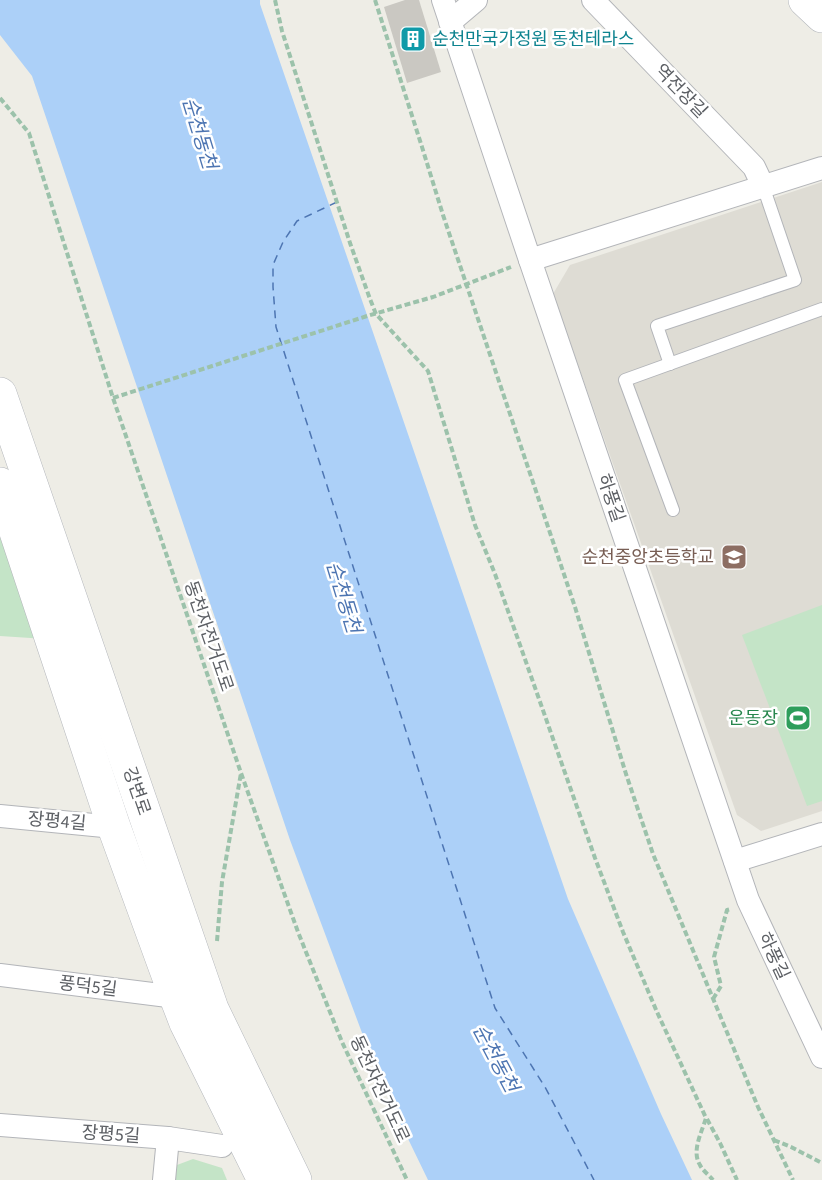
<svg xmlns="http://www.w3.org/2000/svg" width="822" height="1180" font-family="'Source Sans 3','Noto Sans KR',sans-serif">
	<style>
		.education { fill: #dedcd4 }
		.green { fill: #c4e4c7 }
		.water { fill: #acd0f8 }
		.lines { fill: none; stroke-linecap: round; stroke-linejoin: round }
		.ferry { stroke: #4d75b2; stroke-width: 1.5; stroke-dasharray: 8 6; stroke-linecap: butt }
		.building { fill: #cac8c2 }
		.lane-casing { stroke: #b3b5b9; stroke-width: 14 }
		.street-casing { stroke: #b3b5b9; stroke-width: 24 }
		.secondary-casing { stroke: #b4b7bc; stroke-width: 34 }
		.path { stroke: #9cc2ab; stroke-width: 4; stroke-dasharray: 6 3; stroke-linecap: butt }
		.lane { stroke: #fff; stroke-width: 12 }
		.street { stroke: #fff; stroke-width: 22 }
		.secondary { stroke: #fff; stroke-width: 33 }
		.labels { text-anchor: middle; stroke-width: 5; stroke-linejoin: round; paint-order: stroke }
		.culture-label { font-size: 18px; fill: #0d838f; stroke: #fff; text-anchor: start }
		.street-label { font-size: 18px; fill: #5d6065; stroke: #fff }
		.education-label { font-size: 18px; fill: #785e54; stroke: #fff; text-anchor: end }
		.leisure-label { font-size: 18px; fill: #27864d; stroke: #fff; text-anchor: end }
		.water-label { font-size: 20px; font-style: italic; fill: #4d75b2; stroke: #fff }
	</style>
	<rect width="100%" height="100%" fill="#eeede6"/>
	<!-- education -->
	<path class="education" d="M822,182V811L761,831L737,815L553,294L570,265Z"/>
	<!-- green -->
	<g class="green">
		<path d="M0,504L46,639L0,636Z"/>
		<path d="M822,605V801L807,806L742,635Z"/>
		<path d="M193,1159L222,1168L227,1180H175L177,1165Z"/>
	</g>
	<!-- water -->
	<path class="water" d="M0,0H260V4L568,899L661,1114L692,1180H428L380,1081L290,840L32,76L0,35Z"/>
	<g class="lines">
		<!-- ferry -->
		<path class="ferry" d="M337,202L297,221L283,242L273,265V287L276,327L495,1008L545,1087L594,1180"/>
	</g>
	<!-- building -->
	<path class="building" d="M405,0H419L441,72L407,83L384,7Z"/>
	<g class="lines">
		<!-- lane casing -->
		<g class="lane-casing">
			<g id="lane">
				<path d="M670,364L657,326L795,280L763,186"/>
				<path d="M673,510L625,380L822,309"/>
			</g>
		</g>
		<!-- street casing -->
		<g class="street-casing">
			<g id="street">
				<path d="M443,0L530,260L748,900L822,1057"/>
				<path d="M593,0L754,167L763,186"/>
				<path d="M450,22L476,0"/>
				<path d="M530,260L822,168"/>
				<path d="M0,816L114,827"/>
				<path d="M735,861L822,834"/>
				<path d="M0,975L176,997"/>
				<path d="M0,1125L168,1138L222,1146"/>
				<path d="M164,1180L168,1138"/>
			</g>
		</g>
		<!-- secondary casing -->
		<g class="secondary-casing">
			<g id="secondary">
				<path d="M805,0L822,16"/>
				<path d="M0,394L212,1009L295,1180"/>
				<path d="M0,484L114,827L176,997L186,1023L264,1180"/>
			</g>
		</g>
		<!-- path -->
		<g class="path">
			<path d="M275,0L282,31L350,243L370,299L376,314L428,371L475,525L495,574L595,858L623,932L657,1012L706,1118C702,1132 691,1151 700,1165C703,1171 709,1175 713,1180"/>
			<path d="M375,0L422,147L443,215L575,607L626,774L653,854L758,1107L793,1180"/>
			<path d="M0,98L29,133L113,398L241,773L298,932L342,1042L407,1180"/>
			<path d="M113,398L367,316L433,297L511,267"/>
			<path d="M217,941L222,882L241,773"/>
			<path d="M713,999L721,986L714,957L727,910L731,909"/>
			<path d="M707,1119L720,1143L737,1180"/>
			<path d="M774,1140L791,1147L822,1163"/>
		</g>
		<!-- lane -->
		<use href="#lane" class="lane"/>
		<!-- street -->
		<use href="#street" class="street"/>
		<!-- secondary -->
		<use href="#secondary" class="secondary"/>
	</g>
	<!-- icons -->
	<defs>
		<g id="building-square" transform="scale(1.35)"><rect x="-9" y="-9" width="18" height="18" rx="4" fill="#0f9aa8" stroke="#fff"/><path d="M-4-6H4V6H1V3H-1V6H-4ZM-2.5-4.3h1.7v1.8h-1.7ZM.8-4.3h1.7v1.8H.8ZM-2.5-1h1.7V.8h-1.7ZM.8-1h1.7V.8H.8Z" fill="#fff"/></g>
		<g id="school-square" transform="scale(1.35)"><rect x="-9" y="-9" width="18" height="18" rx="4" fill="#8d6e63" stroke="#fff"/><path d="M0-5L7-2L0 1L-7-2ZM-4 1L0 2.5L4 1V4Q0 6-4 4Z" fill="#fff"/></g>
		<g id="stadium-square" transform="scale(1.35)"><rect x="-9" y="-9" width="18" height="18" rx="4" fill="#2e9e5b" stroke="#fff"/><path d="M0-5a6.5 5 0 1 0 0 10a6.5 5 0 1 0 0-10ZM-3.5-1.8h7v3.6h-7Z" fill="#fff"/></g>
	</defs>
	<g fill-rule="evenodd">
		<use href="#building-square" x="413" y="39"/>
		<use href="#school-square" x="734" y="557"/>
		<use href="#stadium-square" x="798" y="718"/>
	</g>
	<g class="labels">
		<!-- culture labels -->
		<g class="culture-label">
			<text x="432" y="45">순천만국가정원 동천테라스</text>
		</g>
		<!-- street labels -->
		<g class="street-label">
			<text transform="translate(681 91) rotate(46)" y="6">역전장길</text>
			<text transform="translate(611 498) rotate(71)" y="6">하풍길</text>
			<text transform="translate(209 636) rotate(71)" y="6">동천자전거도로</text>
			<text transform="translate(137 791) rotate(71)" y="6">강변로</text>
			<text transform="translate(57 821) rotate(5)" y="6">장평4길</text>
			<text transform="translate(774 956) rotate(65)" y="6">하풍길</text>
			<text transform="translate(88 986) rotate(7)" y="6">풍덕5길</text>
			<text transform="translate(380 1089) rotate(65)" y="6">동천자전거도로</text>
			<text transform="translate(111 1134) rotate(4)" y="6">장평5길</text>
		</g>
		<!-- education labels -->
		<g class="education-label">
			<text x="714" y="563">순천중앙초등학교</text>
		</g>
		<!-- leisure labels -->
		<g class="leisure-label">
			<text x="778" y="724">운동장</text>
		</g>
		<!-- water labels -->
		<g class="water-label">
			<text transform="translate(200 133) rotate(73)" y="7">순천동천</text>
			<text transform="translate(344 597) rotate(73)" y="7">순천동천</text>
			<text transform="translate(496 1058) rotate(62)" y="7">순천동천</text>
		</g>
	</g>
</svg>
